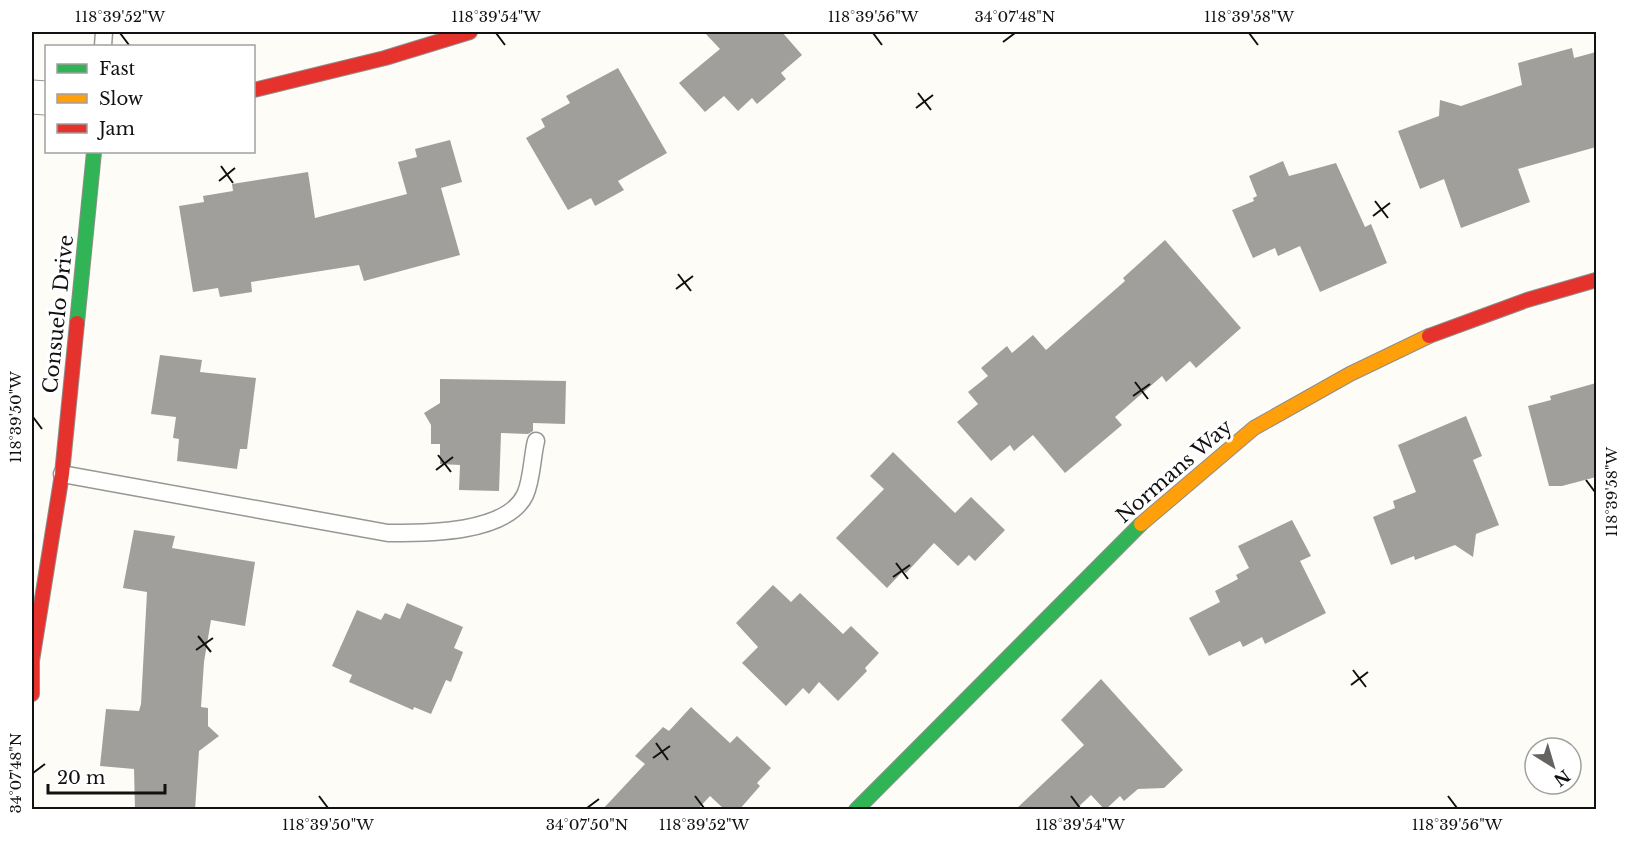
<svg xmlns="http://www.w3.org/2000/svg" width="1628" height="841" font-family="'Libre Baskerville',serif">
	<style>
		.building { fill: #a19f9c }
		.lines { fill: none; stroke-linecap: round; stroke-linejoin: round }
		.lane-casing { stroke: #979795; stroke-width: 19 }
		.street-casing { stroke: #979795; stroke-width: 35 }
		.fast-casing { stroke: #8e8d8b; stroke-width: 16 }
		.slow-casing { stroke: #8e8d8b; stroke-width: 16 }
		.jam-casing { stroke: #8e8d8b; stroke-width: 16 }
		.lane { stroke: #fffffe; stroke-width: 16 }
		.street { stroke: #fffffe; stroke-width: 33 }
		.fast { stroke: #30b455; stroke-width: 14 }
		.slow { stroke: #ff9f0a; stroke-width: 14 }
		.jam { stroke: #e5322d; stroke-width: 14 }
		.ticks { fill: none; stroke: #111; stroke-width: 2 }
		.labels { text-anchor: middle; stroke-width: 6; stroke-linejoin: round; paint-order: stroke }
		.street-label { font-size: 20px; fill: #111; stroke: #fff }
		.neatline { fill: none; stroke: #111; stroke-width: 2 }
		.ticks-label { font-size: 15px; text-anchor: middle; fill: #111 }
	</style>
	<rect width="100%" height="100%" fill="#fdfcf7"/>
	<!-- building -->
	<g class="building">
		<path d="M704,32H782L802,55L781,73L786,79L757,104L752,98L738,111L724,96L705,112L679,83L720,49Z"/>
		<path d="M1572,48L1574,58L1596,52V147L1518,169L1530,202L1461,228L1444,179L1420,189L1398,131L1439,116L1440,100L1461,106L1522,85L1518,63Z"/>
		<path d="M618,68L667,153L618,181L624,190L595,206L591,198L568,210L526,138L545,127L541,119L570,103L566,96Z"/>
		<path d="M450,140L462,182L441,188L460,255L364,281L359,265L251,282L252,292L220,297L218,288L193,292L179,206L204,202L203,196L233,191L232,184L308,172L315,218L407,194L398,162L417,157L415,149Z"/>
		<path d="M1283,161L1289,176L1336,163L1365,227L1371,224L1387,263L1320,292L1300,246L1278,256L1275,248L1253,258L1232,210L1254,201L1253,198L1257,196L1249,176Z"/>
		<path d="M1165,240L1241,328L1196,368L1190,361L1166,382L1162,376L1115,417L1122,425L1065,473L1033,435L1014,451L1010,445L991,461L957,422L978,404L968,392L988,376L981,368L1007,346L1012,353L1033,335L1046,350L1125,281L1123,278Z"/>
		<path d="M160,355L202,360L200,372L256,378L247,449H240L237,469L177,461L179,439L173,438L176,417L151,414Z"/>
		<path d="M440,379L566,381L565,424L533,423V431L528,434L501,433L499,491L459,490L460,465L440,464V444H431V425L424,413L440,403Z"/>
		<path d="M1596,383V477L1562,486H1549L1528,406L1551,400L1550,396Z"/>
		<path d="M1466,416L1482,456L1473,460L1499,525L1476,534L1473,557L1455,545L1415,560L1414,556L1391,565L1373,517L1395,508L1393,501L1416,492L1398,445Z"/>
		<path d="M893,452L955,513L971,497L1005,530L975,561L969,555L958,566L934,543L906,573L903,571L887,588L836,538L884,489L870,476Z"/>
		<path d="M1292,520L1311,556L1300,561L1326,613L1265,644L1262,637L1243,647L1240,641L1209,656L1189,618L1220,602L1215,591L1238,579L1236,575L1249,568L1238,546Z"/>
		<path d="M134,530L175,536L172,548L255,562L245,626L211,620L204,662L201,707L208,708V726L219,736L199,751L195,810H135L134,769L100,766L106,709L139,711L141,704L147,592L123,588Z"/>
		<path d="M773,585L791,602L800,593L843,634L851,626L879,653L865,668L867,671L838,701L819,682L809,694L803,688L786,706L742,663L758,647L736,623Z"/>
		<path d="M407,603L463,627L454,648L463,652L451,682L446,680L431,714L414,707L413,710L349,682L352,675L332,666L357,610L381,620L385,613L400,619Z"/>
		<path d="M1101,679L1183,770L1164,788L1138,789L1124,801L1120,796L1105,810L1091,795L1075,810H1015L1084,745L1061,720Z"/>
		<path d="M691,707L730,743L737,736L771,768L757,783L760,786L739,810H725L710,796L697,810H602L645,764L635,756L663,727L669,731Z"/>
	</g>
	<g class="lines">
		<!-- lane casing -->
		<g class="lane-casing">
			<g id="lane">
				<path d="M103,46L104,32"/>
				<path d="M62,474L388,533C424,533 506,534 525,495C532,480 532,457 536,441"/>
			</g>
		</g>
		<!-- street casing -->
		<g class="street-casing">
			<path id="street" d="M32,97L46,98"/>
		</g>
		<!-- fast casing -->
		<g class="fast-casing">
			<g id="fast">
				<path d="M77,323L94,152"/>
				<path d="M856,810L1141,524"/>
			</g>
		</g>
		<!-- slow casing -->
		<g class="slow-casing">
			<path id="slow" d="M1141,524L1254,428L1350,374L1429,336"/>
		</g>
		<!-- jam casing -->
		<g class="jam-casing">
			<g id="jam">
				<path d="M254,90L385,58L470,32"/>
				<path d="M1429,336L1527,300L1596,280"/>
				<path d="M32,694V661L62,474L77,323"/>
			</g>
		</g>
		<!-- lane -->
		<use href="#lane" class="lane"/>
		<!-- street -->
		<use href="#street" class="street"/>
		<!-- fast -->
		<use href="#fast" class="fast"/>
		<!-- slow -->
		<use href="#slow" class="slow"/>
		<!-- jam -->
		<use href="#jam" class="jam"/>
	</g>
	<!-- ticks -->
	<path class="ticks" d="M120,33L129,45M496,33L505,45M873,33L882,45M1249,33L1258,45M1003,42L1015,33M918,93L931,110M916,108L933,95M221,166L233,183M219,181L235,168M1375,201L1388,218M1373,216L1390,203M678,274L691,291M676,289L693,276M1135,382L1148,399M1133,396L1150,384M33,417L42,429M438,455L451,472M436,470L453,457M1586,480L1595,492M896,563L908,579M893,577L910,565M198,636L211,652M196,650L213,638M1353,670L1366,687M1351,685L1368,672M656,743L668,760M653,758L670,746M33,773L45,764M319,796L328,808M695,796L704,808M1071,796L1080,808M1448,796L1457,808M587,808L599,799"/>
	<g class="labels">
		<!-- street labels -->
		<g class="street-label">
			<text transform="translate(58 314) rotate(-84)" y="7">Consuelo Drive</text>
			<text transform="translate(1174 471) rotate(-41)" y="7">Normans Way</text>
		</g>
	</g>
	<!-- border -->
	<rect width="1628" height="841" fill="none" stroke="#ffffff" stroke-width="66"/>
	<!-- legend -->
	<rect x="45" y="45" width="210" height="108" fill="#ffffff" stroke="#a0a0a0" stroke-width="1.5"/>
	<rect x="57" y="64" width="30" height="9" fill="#30b455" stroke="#a0a0a0" stroke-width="1.5"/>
	<text x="99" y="75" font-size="18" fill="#111111">Fast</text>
	<rect x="57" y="94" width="30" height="9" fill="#ff9f0a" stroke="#a0a0a0" stroke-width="1.5"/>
	<text x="99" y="105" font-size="18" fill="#111111">Slow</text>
	<rect x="57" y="124" width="30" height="9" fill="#e5322d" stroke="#a0a0a0" stroke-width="1.5"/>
	<text x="99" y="135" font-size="18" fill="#111111">Jam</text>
	<!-- north arrow -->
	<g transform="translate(1553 766) rotate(143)"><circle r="28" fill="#ffffff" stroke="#a0a0a0" stroke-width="1.5"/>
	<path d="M0-4.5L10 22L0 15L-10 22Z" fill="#646362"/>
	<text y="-9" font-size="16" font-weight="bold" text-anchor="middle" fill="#111111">N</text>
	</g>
	<!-- scale -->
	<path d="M48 784v9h117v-9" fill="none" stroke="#111111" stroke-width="3"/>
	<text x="57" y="784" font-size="18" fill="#111111" stroke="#ffffff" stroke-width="4.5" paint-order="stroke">20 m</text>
	<rect x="33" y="33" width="1562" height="775" class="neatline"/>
	<g class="ticks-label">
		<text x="120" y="22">118°39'52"W</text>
		<text x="496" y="22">118°39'54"W</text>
		<text x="873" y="22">118°39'56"W</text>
		<text x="1015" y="22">34°07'48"N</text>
		<text x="1249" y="22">118°39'58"W</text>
		<text transform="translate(16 417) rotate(-90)" y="5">118°39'50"W</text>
		<text transform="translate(1612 492) rotate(-90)" y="5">118°39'58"W</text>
		<text transform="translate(16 773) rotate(-90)" y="5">34°07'48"N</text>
		<text x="328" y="830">118°39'50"W</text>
		<text x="587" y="830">34°07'50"N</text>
		<text x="704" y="830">118°39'52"W</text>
		<text x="1080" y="830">118°39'54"W</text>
		<text x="1457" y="830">118°39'56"W</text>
	</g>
</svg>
